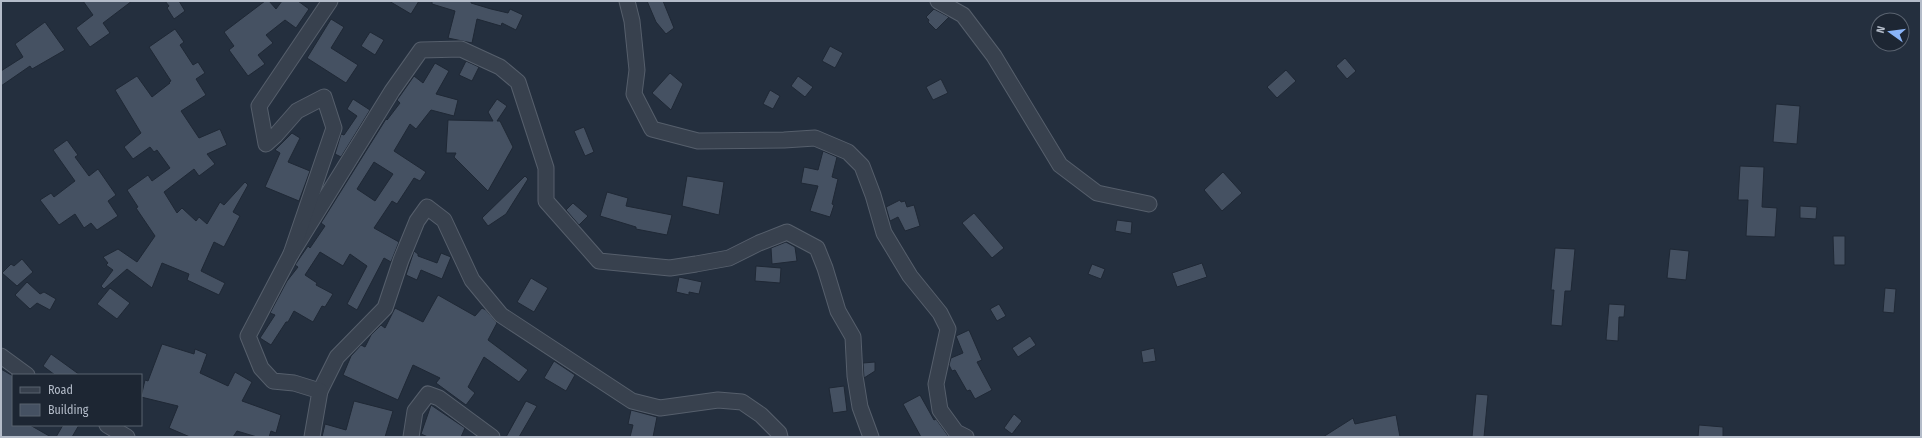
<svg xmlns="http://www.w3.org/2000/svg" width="1922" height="438" font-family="'Fira Sans Condensed',sans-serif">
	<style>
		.building { fill: #455162; stroke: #1f2835; fill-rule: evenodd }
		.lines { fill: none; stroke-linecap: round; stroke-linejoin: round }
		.minor-casing { stroke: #565f6c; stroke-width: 17 }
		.minor { stroke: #38414e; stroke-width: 15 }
	</style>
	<rect width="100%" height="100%" fill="#242f3e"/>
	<!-- building -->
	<g class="building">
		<path d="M83,1H132L103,23L110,33L90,47L76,28L93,15Z"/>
		<path d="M165,1H179L185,11L174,19L167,8L169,6Z"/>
		<path d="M265,1H269L276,9L282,1H298L309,9L296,28L285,20L266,35L273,43L258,55L265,64L248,76L229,50L234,46L224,32Z"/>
		<path d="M389,1H419L411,14Z"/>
		<path d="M432,1H471V3L491,9L508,13L510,9L523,15L516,30L502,23L501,26L477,19L472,43L448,38L455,11L432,4Z"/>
		<path d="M647,1H663L674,28L666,34L656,22Z"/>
		<path d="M934,9L949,17L936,30L928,22L929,20L926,17Z"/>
		<path d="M331,19L344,27L331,48L358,65L346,83L307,58Z"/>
		<path d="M45,22L65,50L32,69L30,66L1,86V71L23,57L15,44Z"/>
		<path d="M175,29L184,42L180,45L193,65L198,62L205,73L196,79L206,95L181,111L199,138L220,129L227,145L207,154L215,164L199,176L194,169L164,192L177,213L182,208L196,221L199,217L207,224L220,202L224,205L245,182L248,185L233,212L240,216L224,247L214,242L201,271L225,283L219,295L187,280L189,274L162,263L152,288L127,269L104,289L101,286L113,270L106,265L108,263L103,257L118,249L137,262L155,236L136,208L138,207L127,190L148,175L152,181L170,168L157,150L154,152L150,147L133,159L124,147L141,133L115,90L137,76L152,97L170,83L169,82L171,81L149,47Z"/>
		<path d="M370,32L384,40L375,55L361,46Z"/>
		<path d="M830,46L843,53L835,68L822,61Z"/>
		<path d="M1345,58L1356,71L1347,79L1336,66Z"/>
		<path d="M466,61L479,67L472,81L459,75Z"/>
		<path d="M435,63L449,71L436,94L458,100L454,116L431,110L416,129L410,124L394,151L426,172L420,181L414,178L397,204L392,201L374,228L399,242L391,262L384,258L357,310L347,304L367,266L350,254L343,266L320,252L305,275L317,283L316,285L333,294L325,307L322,306L313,322L294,311L288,322H286L271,345L260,338L275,315L270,313L287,281L298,267L295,265L299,259L308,246L310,248L325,226L321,223L386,119L387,120L400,103L397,100L400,96L414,76L423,83ZM374,162L393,174L375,201L357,189Z"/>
		<path d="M1286,70L1296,81L1277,98L1267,87Z"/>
		<path d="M670,73L683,84L671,110L652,93Z"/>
		<path d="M798,76L813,87L805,97L791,86Z"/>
		<path d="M941,79L948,93L933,100L926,87Z"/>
		<path d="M770,90L780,96L773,109L763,104Z"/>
		<path d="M353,99L370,110L341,157L335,154L341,134L344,135L357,116L347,109Z"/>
		<path d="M497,99L507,106L497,121H500L513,147L488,191L454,157L456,153H446L448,120L493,121L488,112Z"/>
		<path d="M1776,104L1800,106L1797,144L1773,142Z"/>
		<path d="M584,127L594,152L585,156L574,131Z"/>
		<path d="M292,133L300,138L288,162L310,171L299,201L265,187L280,153L275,150Z"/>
		<path d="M67,140L78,155L75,157L89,176L98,169L116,195L108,201L118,216L97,230L91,223L84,228L75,214L59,225L40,200L51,193L54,197L75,181L53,150Z"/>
		<path d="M823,151L837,157L832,177L838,179L832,204L834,205L830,217L810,211L818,186L801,183L804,167L818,170Z"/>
		<path d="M1740,166L1764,167L1762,207L1777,208L1775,237L1746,236L1748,200H1738Z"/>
		<path d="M1223,172L1242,193L1222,211L1204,190Z"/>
		<path d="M525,176L528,179L506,214L488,226L482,218Z"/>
		<path d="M687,176L724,182L719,215L682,206Z"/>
		<path d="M607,192L628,198L626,206L672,215L667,235L636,229V227L600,216Z"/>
		<path d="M900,200L901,202L905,201L907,207L914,205L920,226L905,231L898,217L890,221L886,207Z"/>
		<path d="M573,203L588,216L579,225L566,210Z"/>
		<path d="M1800,206L1817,207L1816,219L1800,218Z"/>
		<path d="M974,213L1004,248L992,258L962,223Z"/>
		<path d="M1117,220L1132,222L1131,234L1115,231Z"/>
		<path d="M1833,236H1845V265H1834Z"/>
		<path d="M786,242L795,247L797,261L772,264L771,248Z"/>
		<path d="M1555,248L1575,249L1571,291H1565L1562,326L1551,325L1554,290H1551Z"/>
		<path d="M1670,249L1689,251L1686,280L1667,278Z"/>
		<path d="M414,251L418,254V256L437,263L441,253L451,257L442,279L421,270L417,280L406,275Z"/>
		<path d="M22,259L33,272L17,286L2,273L11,264L14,266Z"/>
		<path d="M1202,263L1207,277L1177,287L1172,273Z"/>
		<path d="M1092,264L1105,269L1101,279L1088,274Z"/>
		<path d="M756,266L781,268L780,283L755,281Z"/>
		<path d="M679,277L702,282L699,294L689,292V295L676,292Z"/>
		<path d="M531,278L548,288L534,312L517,302Z"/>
		<path d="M27,282L40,294L44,292L56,299L50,310L37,303L30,309L15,295Z"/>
		<path d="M110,288L130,303L117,319L97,304Z"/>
		<path d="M1885,288L1896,289L1894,313L1883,312Z"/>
		<path d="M438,295L475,316L482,308L486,310L497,323L488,340L528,370L519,382L484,357L468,387L475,393L466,405L436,383L440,378L413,365L398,400L343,375L351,356L361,345L365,347L371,335L381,325L385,328L395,308L423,322Z"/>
		<path d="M999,304L1006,316L997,321L990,309Z"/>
		<path d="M1609,304L1625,305L1624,317H1619L1618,341L1606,340Z"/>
		<path d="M969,330L982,360L977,362L992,390L975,399L970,390L967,391L955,370L952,371L949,365L951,358L963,353L956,336Z"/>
		<path d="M1030,336L1036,345L1018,357L1012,348Z"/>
		<path d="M162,344L194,354L195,349L207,354L200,373L228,386L235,372L252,382L242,401L281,415L276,433L271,431L269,437H257L237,431L233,437H190L169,428L178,406L141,397L145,380L148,381Z"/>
		<path d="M1154,348L1156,361L1143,363L1141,351Z"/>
		<path d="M51,354L80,375H55L43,366Z"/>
		<path d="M554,361L575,375L566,391L544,378Z"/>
		<path d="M875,362V371L864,378L863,363Z"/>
		<path d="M1,369L13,376V425H30L51,437H1Z"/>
		<path d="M844,386L847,411L833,413L829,388Z"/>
		<path d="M1476,394L1488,395L1484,437H1472Z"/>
		<path d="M920,395L934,420L936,419L949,437H921L903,404Z"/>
		<path d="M354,401L393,411L385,437H322L325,424L346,430Z"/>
		<path d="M526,401L537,406L519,437H506Z"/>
		<path d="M431,405L465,428L461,437H428L421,434Z"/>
		<path d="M631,410L657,417L653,437H630L633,425L628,424Z"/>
		<path d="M1014,414L1022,421L1012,434L1004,428Z"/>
		<path d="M1396,415L1400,437H1323L1353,418L1355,424Z"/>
		<path d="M63,425H79L72,437H56Z"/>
		<path d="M1699,425L1723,427V437H1698Z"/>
	</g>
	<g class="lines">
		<!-- minor casing -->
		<g class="minor-casing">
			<g id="minor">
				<path d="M627,1L632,21L637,70L634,94L652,129L698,141L784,140L815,138L848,152L862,166L873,195L884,233L910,276L940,313L948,329L936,384L940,410L956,432L966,437"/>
				<path d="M938,1L963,15L994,56L1060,165L1097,193L1149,204"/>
				<path d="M291,254L392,91L421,50L461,49L500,67L518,82L546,168V201L599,261L670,268L696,264L729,258L759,243L787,232L817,248L825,268L838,311L853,337L855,376L860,407L871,437"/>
				<path d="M1,356L27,375"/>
				<path d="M320,391L337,357L385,308L401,260L417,221L427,207L444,220L472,280L501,315L632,401L660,408L718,400L742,402L761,415L779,433L780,437"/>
				<path d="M107,425L127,437"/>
				<path d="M312,437L320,391L294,383L273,381L261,368L248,336L291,254L334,128L324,97L297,111L275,136L266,144L259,106L330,1"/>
				<path d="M411,437L415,411L428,394L439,398L492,437"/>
			</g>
		</g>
		<!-- minor -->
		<use href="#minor" class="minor"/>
	</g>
	<!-- border -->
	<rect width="1922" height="438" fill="none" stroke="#b4bcc9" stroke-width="4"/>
	<!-- legend -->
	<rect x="12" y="374" width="130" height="52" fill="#1d2633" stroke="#59626f"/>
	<rect x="20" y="387" width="20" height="6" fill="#38414e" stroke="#59626f"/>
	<text x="48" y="394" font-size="12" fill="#b4bcc9">Road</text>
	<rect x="20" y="404" width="20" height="12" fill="#455162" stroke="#59626f"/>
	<text x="48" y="414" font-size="12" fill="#b4bcc9">Building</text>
	<!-- north arrow -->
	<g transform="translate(1890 32) rotate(284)"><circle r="19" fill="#1d2633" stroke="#59626f"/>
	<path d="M0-3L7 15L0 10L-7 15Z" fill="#8ab4f8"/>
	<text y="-6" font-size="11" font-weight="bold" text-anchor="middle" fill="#b4bcc9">N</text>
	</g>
</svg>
